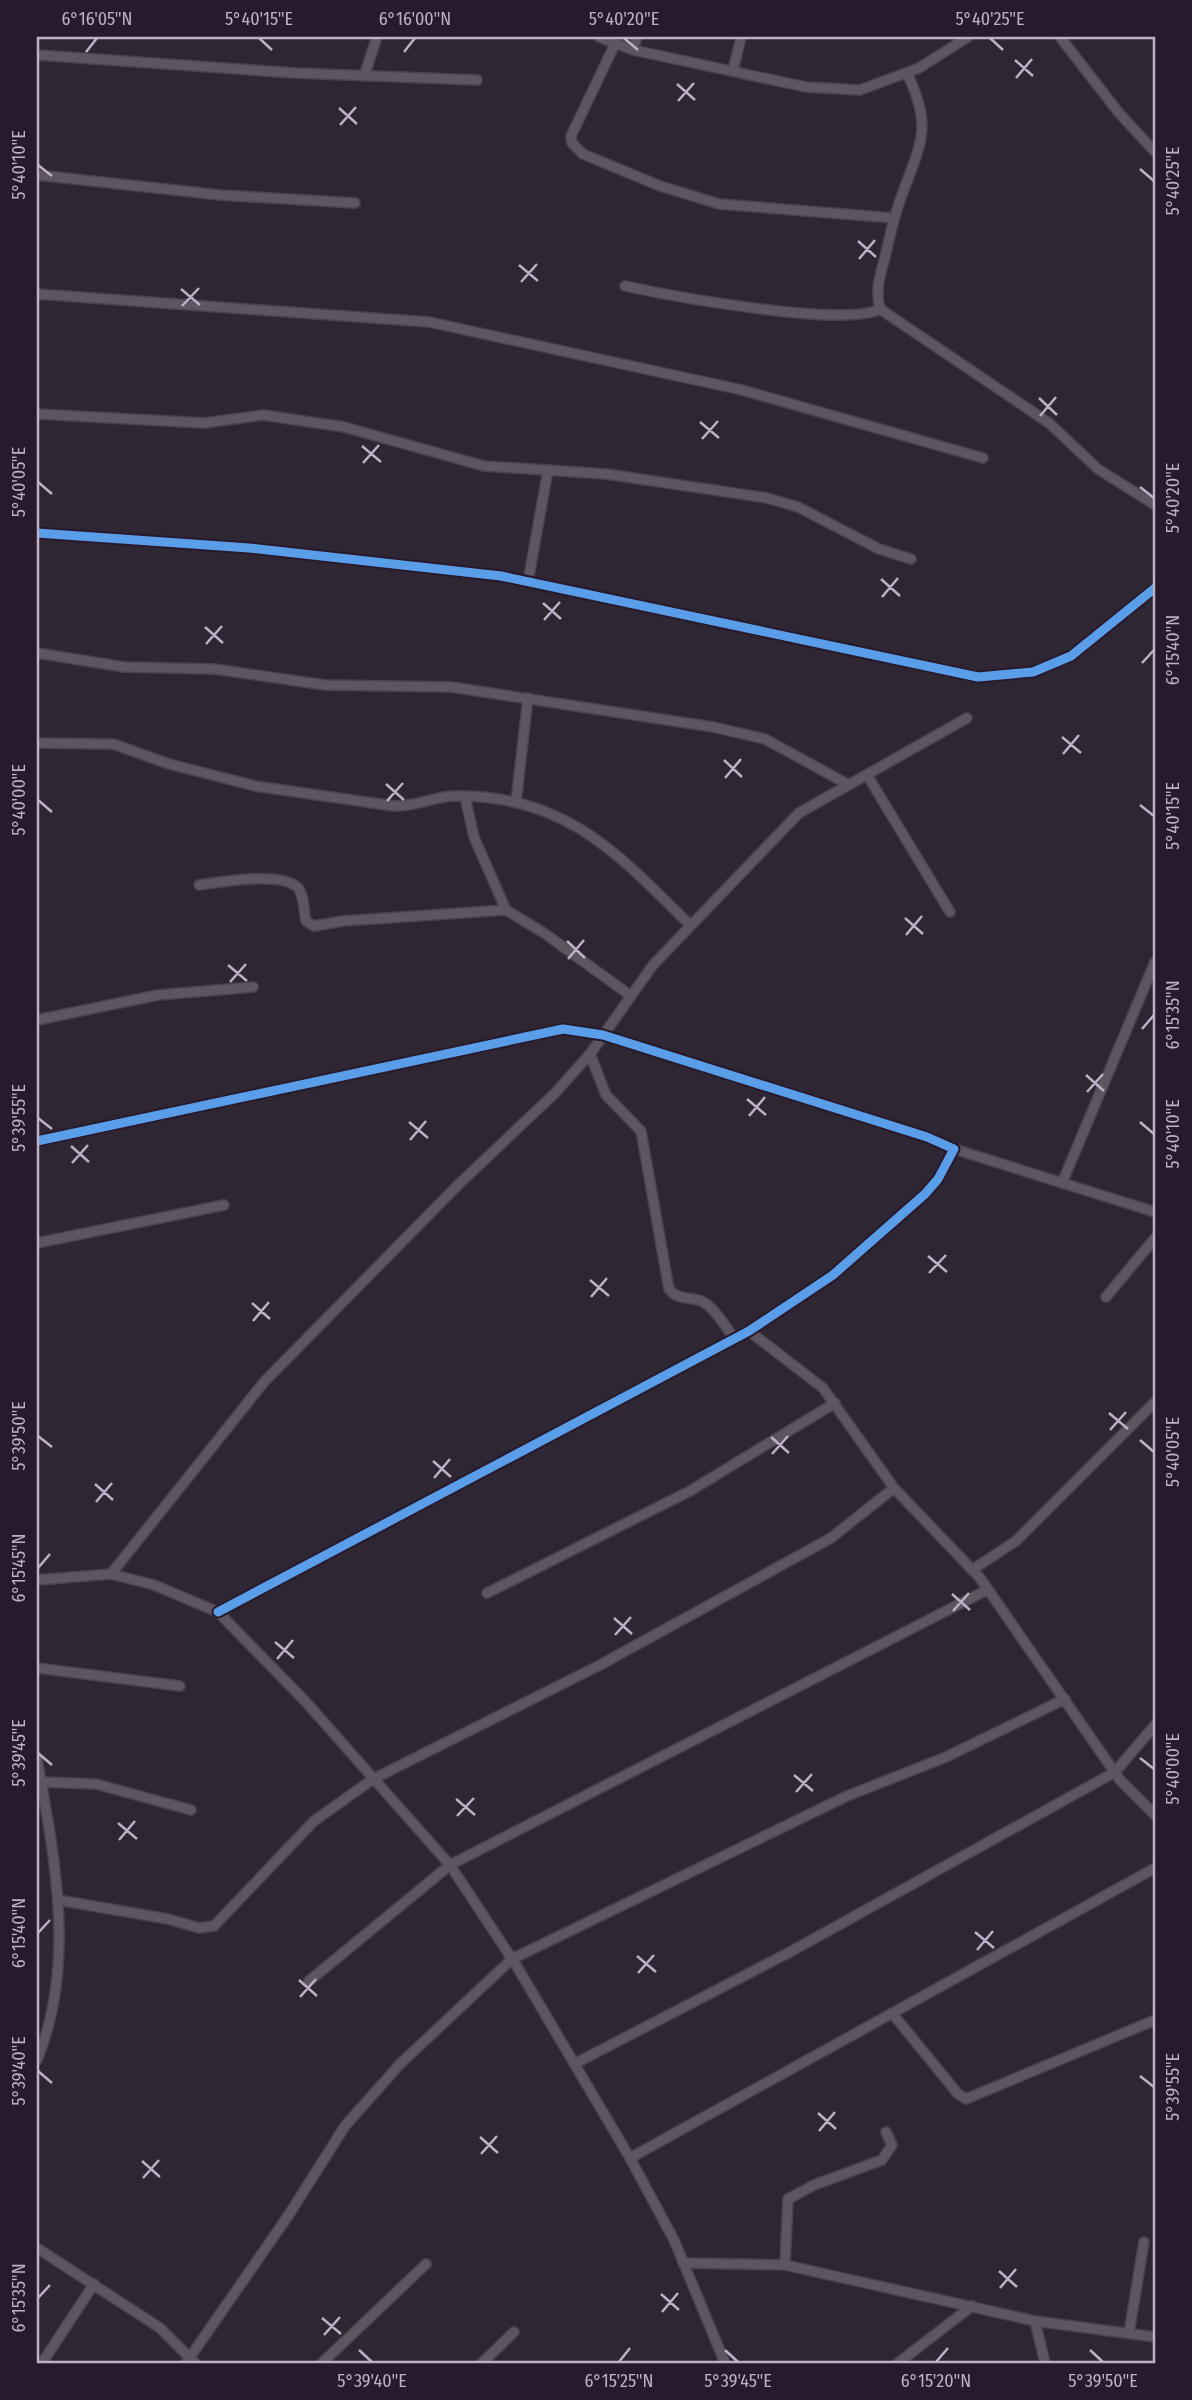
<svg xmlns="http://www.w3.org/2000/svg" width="1192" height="2400" font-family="'Fira Sans Condensed',sans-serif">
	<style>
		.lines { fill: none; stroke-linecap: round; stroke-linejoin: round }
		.street-casing { stroke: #49424c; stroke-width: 12 }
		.street { stroke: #5d5661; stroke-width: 9 }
		.cycleway-casing { stroke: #271a2d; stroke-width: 13 }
		.cycleway { stroke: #5a9eea; stroke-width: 9 }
		.ticks { fill: none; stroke: #beb0c5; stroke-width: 2.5 }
		.neatline { fill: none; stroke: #beb0c5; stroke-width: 2.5 }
		.ticks-label { font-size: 18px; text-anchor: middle; fill: #beb0c5 }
	</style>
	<rect width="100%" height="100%" fill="#2f2633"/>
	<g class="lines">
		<!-- street casing -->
		<g class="street-casing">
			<g id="street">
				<path d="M599,37L633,50L806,87L860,90L919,68L968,37"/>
				<path d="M1060,37L1119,113L1155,152"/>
				<path d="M615,44L571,136L572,143L583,154L660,186L719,204L894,218"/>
				<path d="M633,50L637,37"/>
				<path d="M37,55L295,73L477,80"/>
				<path d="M733,71L741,37"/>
				<path d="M907,73C933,128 921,142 902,195C894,215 890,236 885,257C880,275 875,290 880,309L1049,423L1098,469L1155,505"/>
				<path d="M364,76L377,37"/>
				<path d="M37,175L220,195L355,203"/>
				<path d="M625,286C671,296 844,328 880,309"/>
				<path d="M37,294L429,322L742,390L983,458"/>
				<path d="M37,414L204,423L263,415L344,427L484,466L606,474L767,498L798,507L879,549L911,559"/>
				<path d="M37,533L249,548L501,576L978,677L1033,672L1071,656L1155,588"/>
				<path d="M528,582L548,470"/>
				<path d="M37,653L124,667L214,669L325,685L451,687L713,727L765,739L849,785"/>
				<path d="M37,743L113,744L169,764L255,786L394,806C416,807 434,796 456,796C566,795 618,854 690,925"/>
				<path d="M867,775L950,912"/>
				<path d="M465,797L474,837L506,910"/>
				<path d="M516,802L528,698"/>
				<path d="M199,885C220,882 283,871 298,888C304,895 304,912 306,921L314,926L343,921L506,910L544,933L631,996"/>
				<path d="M37,1020L158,995L253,987"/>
				<path d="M590,1054L606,1095L641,1131L669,1289C679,1302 693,1295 705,1303C717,1311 726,1328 735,1339"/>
				<path d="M37,1141L563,1029L603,1035L927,1137L954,1149L938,1179L925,1194L833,1275L749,1331L218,1612"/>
				<path d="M954,1149L1155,1212"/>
				<path d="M1062,1183L1155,962"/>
				<path d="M37,1243L224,1205"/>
				<path d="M1106,1297L1155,1238"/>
				<path d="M749,1331L823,1388L894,1488L980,1578L1120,1780L1155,1815"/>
				<path d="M972,1570L1016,1541L1155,1402"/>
				<path d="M111,1574L264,1382L458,1185L555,1093L590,1054L653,965L799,813L967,718"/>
				<path d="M37,1580L111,1574L154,1585L218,1612L305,1701L450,1865L516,1965L630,2158L674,2240L725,2363"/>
				<path d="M487,1593L690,1491L835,1403"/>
				<path d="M37,1668L180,1686"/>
				<path d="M37,1759C55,1858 76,1965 37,2060"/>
				<path d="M41,1782L96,1784L191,1810"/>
				<path d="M58,1900L168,1919L199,1928L214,1926L314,1821L373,1779L600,1665L831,1538L894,1488"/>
				<path d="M309,1981L450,1865L987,1590"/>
				<path d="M892,2013L958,2094L966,2099L1155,2020"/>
				<path d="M574,2064L790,1952L1115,1772L1155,1725"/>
				<path d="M630,2158L1155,1868"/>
				<path d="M37,2248L160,2328L195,2363"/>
				<path d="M683,2263L785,2265L1035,2321"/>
				<path d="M785,2265L788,2199L814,2185L882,2160L892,2145L886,2132"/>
				<path d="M1129,2333L1144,2242"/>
				<path d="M42,2363L94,2284"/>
				<path d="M186,2363L288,2216L345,2126L400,2064L512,1959L847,1796L946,1757L1065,1699"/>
				<path d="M322,2363L426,2264"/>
				<path d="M482,2363L514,2332"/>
				<path d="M898,2363L972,2306"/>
				<path d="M1045,2363L1035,2321L1155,2337"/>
			</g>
		</g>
		<!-- street -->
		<use href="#street" class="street"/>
		<!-- cycleway casing -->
		<g class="cycleway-casing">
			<g id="cycleway">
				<path d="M37,533L249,548L501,576L978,677L1033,672L1071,656L1155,588"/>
				<path d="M37,1141L563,1029L603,1035L927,1137L954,1149L938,1179L925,1194L833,1275L749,1331L218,1612"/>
			</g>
		</g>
		<!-- cycleway -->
		<use href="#cycleway" class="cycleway"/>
	</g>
	<!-- ticks -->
	<path class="ticks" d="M259,38L272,50M624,38L638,50M990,38L1003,50M86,52L97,38M404,52L415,38M1015,60L1033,76M1016,78L1032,59M677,84L695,100M678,101L694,83M339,108L357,124M340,125L356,107M38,165L52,176M1140,169L1154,181M858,241L876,257M859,259L875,240M519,265L538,281M521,282L537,264M181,289L200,305M182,306L199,288M1039,398L1057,415M1040,416L1056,397M700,422L719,438M702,439L718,421M362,446L381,462M363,463L379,445M38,482L52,494M1140,487L1154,498M881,579L900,596M882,597L898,578M543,603L561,619M544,620L560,602M205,627L223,643M206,644L222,626M1142,663L1154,650M1062,737L1081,753M1063,754L1079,735M724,760L742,777M725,778L741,759M386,784L404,800M38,800L52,812M387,801L403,783M1140,805L1154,816M905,918L923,934M906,935L922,916M567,941L585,958M568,959L584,940M228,965L247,981M230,982L246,964M1142,1029L1154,1015M1086,1075L1104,1091M1087,1092L1103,1074M747,1099L766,1115M749,1116L765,1097M38,1118L52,1129M409,1122L428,1138M1140,1122L1154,1134M410,1140L426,1121M71,1146L89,1162M72,1163L88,1145M928,1256L947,1272M929,1273L946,1255M590,1280L609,1296M591,1297L607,1278M252,1303L270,1319M253,1321L269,1302M1109,1413L1128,1429M1110,1430L1126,1412M38,1436L52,1447M771,1437L789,1453M1140,1440L1154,1452M772,1454L788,1436M433,1461L451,1477M434,1478L450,1459M95,1484L113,1500M96,1502L112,1483M38,1568L50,1554M952,1594L970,1610M953,1611L969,1593M614,1618L632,1634M615,1635L631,1617M275,1642L294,1658M277,1659L293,1640M38,1753L52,1765M1140,1758L1154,1769M794,1775L813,1791M796,1792L812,1774M456,1799L475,1815M457,1816L474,1798M118,1823L137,1839M119,1840L135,1821M975,1932L994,1948M38,1933L50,1920M977,1950L993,1931M637,1956L656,1972M638,1973L654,1955M299,1980L317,1996M300,1997L316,1979M38,2071L52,2083M1140,2076L1154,2087M818,2113L836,2129M819,2131L835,2112M480,2137L498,2153M481,2154L497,2136M142,2161L160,2177M143,2178L159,2160M999,2271L1017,2287M1000,2288L1016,2269M661,2294L679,2310M38,2298L50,2285M662,2312L678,2293M322,2318L341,2334M324,2335L340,2317M359,2350L372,2362M725,2350L738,2362M1090,2350L1103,2362M619,2362L630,2348M936,2362L948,2348"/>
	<!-- border -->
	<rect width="1192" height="2400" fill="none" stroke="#271a2d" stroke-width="77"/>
	<rect x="38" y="38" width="1116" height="2324" class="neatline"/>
	<g class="ticks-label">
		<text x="97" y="25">6°16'05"N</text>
		<text x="259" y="25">5°40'15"E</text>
		<text x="415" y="25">6°16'00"N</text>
		<text x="624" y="25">5°40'20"E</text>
		<text x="990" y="25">5°40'25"E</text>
		<text transform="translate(19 165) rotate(-90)" y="6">5°40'10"E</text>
		<text transform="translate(1173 181) rotate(-90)" y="6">5°40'25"E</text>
		<text transform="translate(19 482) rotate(-90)" y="6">5°40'05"E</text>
		<text transform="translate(1173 498) rotate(-90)" y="6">5°40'20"E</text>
		<text transform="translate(1173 650) rotate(-90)" y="6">6°15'40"N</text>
		<text transform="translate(19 800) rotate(-90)" y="6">5°40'00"E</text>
		<text transform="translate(1173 816) rotate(-90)" y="6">5°40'15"E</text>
		<text transform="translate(1173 1015) rotate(-90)" y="6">6°15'35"N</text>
		<text transform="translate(19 1118) rotate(-90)" y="6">5°39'55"E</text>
		<text transform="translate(1173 1134) rotate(-90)" y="6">5°40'10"E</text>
		<text transform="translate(19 1436) rotate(-90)" y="6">5°39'50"E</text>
		<text transform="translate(1173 1452) rotate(-90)" y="6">5°40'05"E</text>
		<text transform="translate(19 1568) rotate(-90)" y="6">6°15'45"N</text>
		<text transform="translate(19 1753) rotate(-90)" y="6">5°39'45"E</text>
		<text transform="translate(1173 1769) rotate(-90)" y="6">5°40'00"E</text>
		<text transform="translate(19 1933) rotate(-90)" y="6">6°15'40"N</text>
		<text transform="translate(19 2071) rotate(-90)" y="6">5°39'40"E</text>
		<text transform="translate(1173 2087) rotate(-90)" y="6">5°39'55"E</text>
		<text transform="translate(19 2298) rotate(-90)" y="6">6°15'35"N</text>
		<text x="372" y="2387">5°39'40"E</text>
		<text x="619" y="2387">6°15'25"N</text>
		<text x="738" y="2387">5°39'45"E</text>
		<text x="936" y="2387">6°15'20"N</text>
		<text x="1103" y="2387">5°39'50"E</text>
	</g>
</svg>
